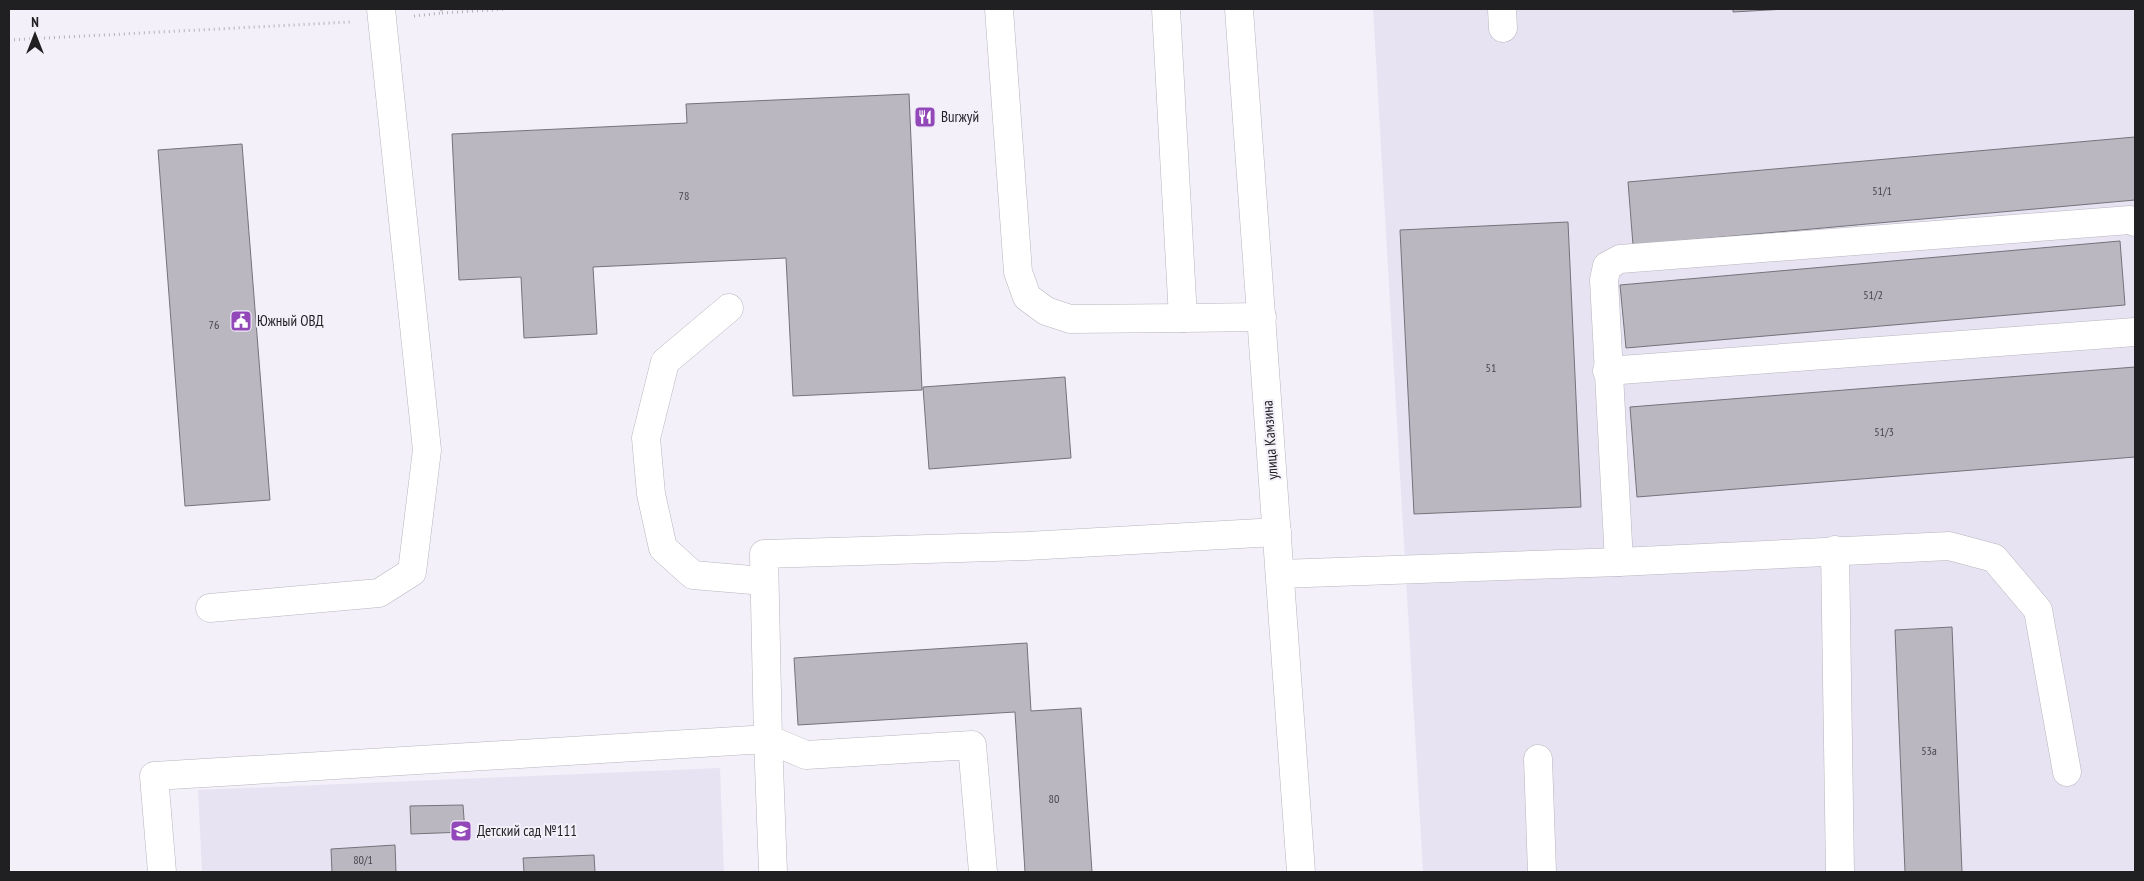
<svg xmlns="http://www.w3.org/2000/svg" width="2144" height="881" font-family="'PT Sans Narrow',sans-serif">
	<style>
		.built { fill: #e8e3f3 }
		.building { fill: #bab7c0; stroke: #74727a }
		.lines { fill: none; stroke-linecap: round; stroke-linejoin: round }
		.minor-casing { stroke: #b7b5bd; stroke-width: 29 }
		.major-casing { stroke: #b7b5bd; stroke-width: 29 }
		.path { stroke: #b3b1b8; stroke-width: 3; stroke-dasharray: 1 4; stroke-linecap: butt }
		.minor { stroke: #fff; stroke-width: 28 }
		.major { stroke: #fff; stroke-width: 28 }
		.labels { text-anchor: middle; stroke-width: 4; stroke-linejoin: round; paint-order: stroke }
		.number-label { font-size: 12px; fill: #46454a }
		.poi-label { font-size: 15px; fill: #201f22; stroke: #f3f0f9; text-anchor: start }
		.street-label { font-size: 15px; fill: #201f22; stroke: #f3f0f9 }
	</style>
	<rect width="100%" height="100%" fill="#f3f0f9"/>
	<!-- built -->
	<g class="built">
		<path d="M1373,9H2135V872H1423Z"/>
		<path d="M720,768L724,872H202L198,790Z"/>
	</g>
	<!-- building -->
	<g class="building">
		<path d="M1733,9H1786L1733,12Z"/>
		<path d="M909,94L922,390L793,396L786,258L593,267L597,334L524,338L521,277L459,280L452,134L687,123L686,104Z"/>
		<path d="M2135,137V200L1633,245L1628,182Z"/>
		<path d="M242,144L270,500L185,506L158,150Z"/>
		<path d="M1568,222L1581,507L1414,514L1400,230Z"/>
		<path d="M2120,241L2125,305L1626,348L1620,285Z"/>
		<path d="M2135,367V457L1637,497L1630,407Z"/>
		<path d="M1065,377L1071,458L929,469L923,387Z"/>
		<path d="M1952,627L1962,872H1905L1895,630Z"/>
		<path d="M1027,643L1031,711L1081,708L1092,872H1025L1015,712L798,725L794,658Z"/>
		<path d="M463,805L465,832L411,834L410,806Z"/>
		<path d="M395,845L396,872H332L331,849Z"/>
		<path d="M594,855L595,872H524L523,858Z"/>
	</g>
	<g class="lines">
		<!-- minor casing -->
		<g class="minor-casing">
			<g id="minor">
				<path d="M999,9L1018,272L1027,297L1046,311L1070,319L1183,318"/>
				<path d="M1166,9L1183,318L1262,317"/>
				<path d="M1502,9L1503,28"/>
				<path d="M729,308L665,362L646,438L651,494L663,548L693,575L764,581"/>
				<path d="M1607,371L2135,332"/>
				<path d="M1835,550L1840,872"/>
				<path d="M1619,562L1604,280L1607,266L1620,259L2130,220L2135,222"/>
				<path d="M1280,574L1619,562L1949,546L1994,558L2038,610L2067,772"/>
				<path d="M210,608L379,593L412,572L427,450L381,9"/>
				<path d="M1538,759L1542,872"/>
				<path d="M162,872L154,776L768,739L764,554L1027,546L1277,532"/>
				<path d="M773,872L768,739L806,755L972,745L983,872"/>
			</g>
		</g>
		<!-- major casing -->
		<g class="major-casing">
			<path id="major" d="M1239,9L1301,872"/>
		</g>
		<!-- path -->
		<g class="path">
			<path d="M442,13L506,9"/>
			<path d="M414,16L442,13L441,9"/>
			<path d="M9,40L350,22"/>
		</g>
		<!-- minor -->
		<use href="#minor" class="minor"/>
		<!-- major -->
		<use href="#major" class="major"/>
	</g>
	<!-- icons -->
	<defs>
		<g id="restaurant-square" transform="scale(1.125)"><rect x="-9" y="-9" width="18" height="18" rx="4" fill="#9348ba" stroke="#f3f0f9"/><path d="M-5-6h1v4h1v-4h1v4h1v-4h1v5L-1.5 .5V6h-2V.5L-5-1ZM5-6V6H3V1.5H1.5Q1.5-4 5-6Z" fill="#fff"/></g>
		<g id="civic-square" transform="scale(1.125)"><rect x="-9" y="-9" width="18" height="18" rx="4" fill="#9348ba" stroke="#f3f0f9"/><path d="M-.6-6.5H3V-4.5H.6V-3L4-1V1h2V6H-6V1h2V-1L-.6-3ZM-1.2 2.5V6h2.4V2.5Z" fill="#fff"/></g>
		<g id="school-square" transform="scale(1.125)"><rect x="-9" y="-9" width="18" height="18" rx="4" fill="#9348ba" stroke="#f3f0f9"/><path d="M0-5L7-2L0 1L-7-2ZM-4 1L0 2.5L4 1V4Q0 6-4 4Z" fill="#fff"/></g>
	</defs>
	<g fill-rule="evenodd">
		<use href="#restaurant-square" x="925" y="117"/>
		<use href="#civic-square" x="241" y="321"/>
		<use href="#school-square" x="461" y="831"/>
	</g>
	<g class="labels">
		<!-- number labels -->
		<g class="number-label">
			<text x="1882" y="195">51/1</text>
			<text x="684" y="200">78</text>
			<text x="1873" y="299">51/2</text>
			<text x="214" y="329">76</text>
			<text x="1491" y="372">51</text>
			<text x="1884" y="436">51/3</text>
			<text x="1929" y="755">53а</text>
			<text x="1054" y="803">80</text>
			<text x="363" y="864">80/1</text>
		</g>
		<!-- poi labels -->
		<g class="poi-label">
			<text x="941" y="122">Burжуй</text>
			<text x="257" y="326">Южный ОВД</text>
			<text x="477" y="836">Детский сад №111</text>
		</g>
		<!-- street labels -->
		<g class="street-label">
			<text transform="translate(1270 440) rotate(-94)" y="5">улица Камзина</text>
		</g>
	</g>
	<!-- border -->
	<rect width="2144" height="881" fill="none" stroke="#201f22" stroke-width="20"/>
	<!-- north arrow -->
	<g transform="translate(35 35)" stroke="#f3f0f9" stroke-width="4" paint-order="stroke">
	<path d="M0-4L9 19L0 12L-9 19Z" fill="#201f22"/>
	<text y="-8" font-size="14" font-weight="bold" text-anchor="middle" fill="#201f22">N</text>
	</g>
</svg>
